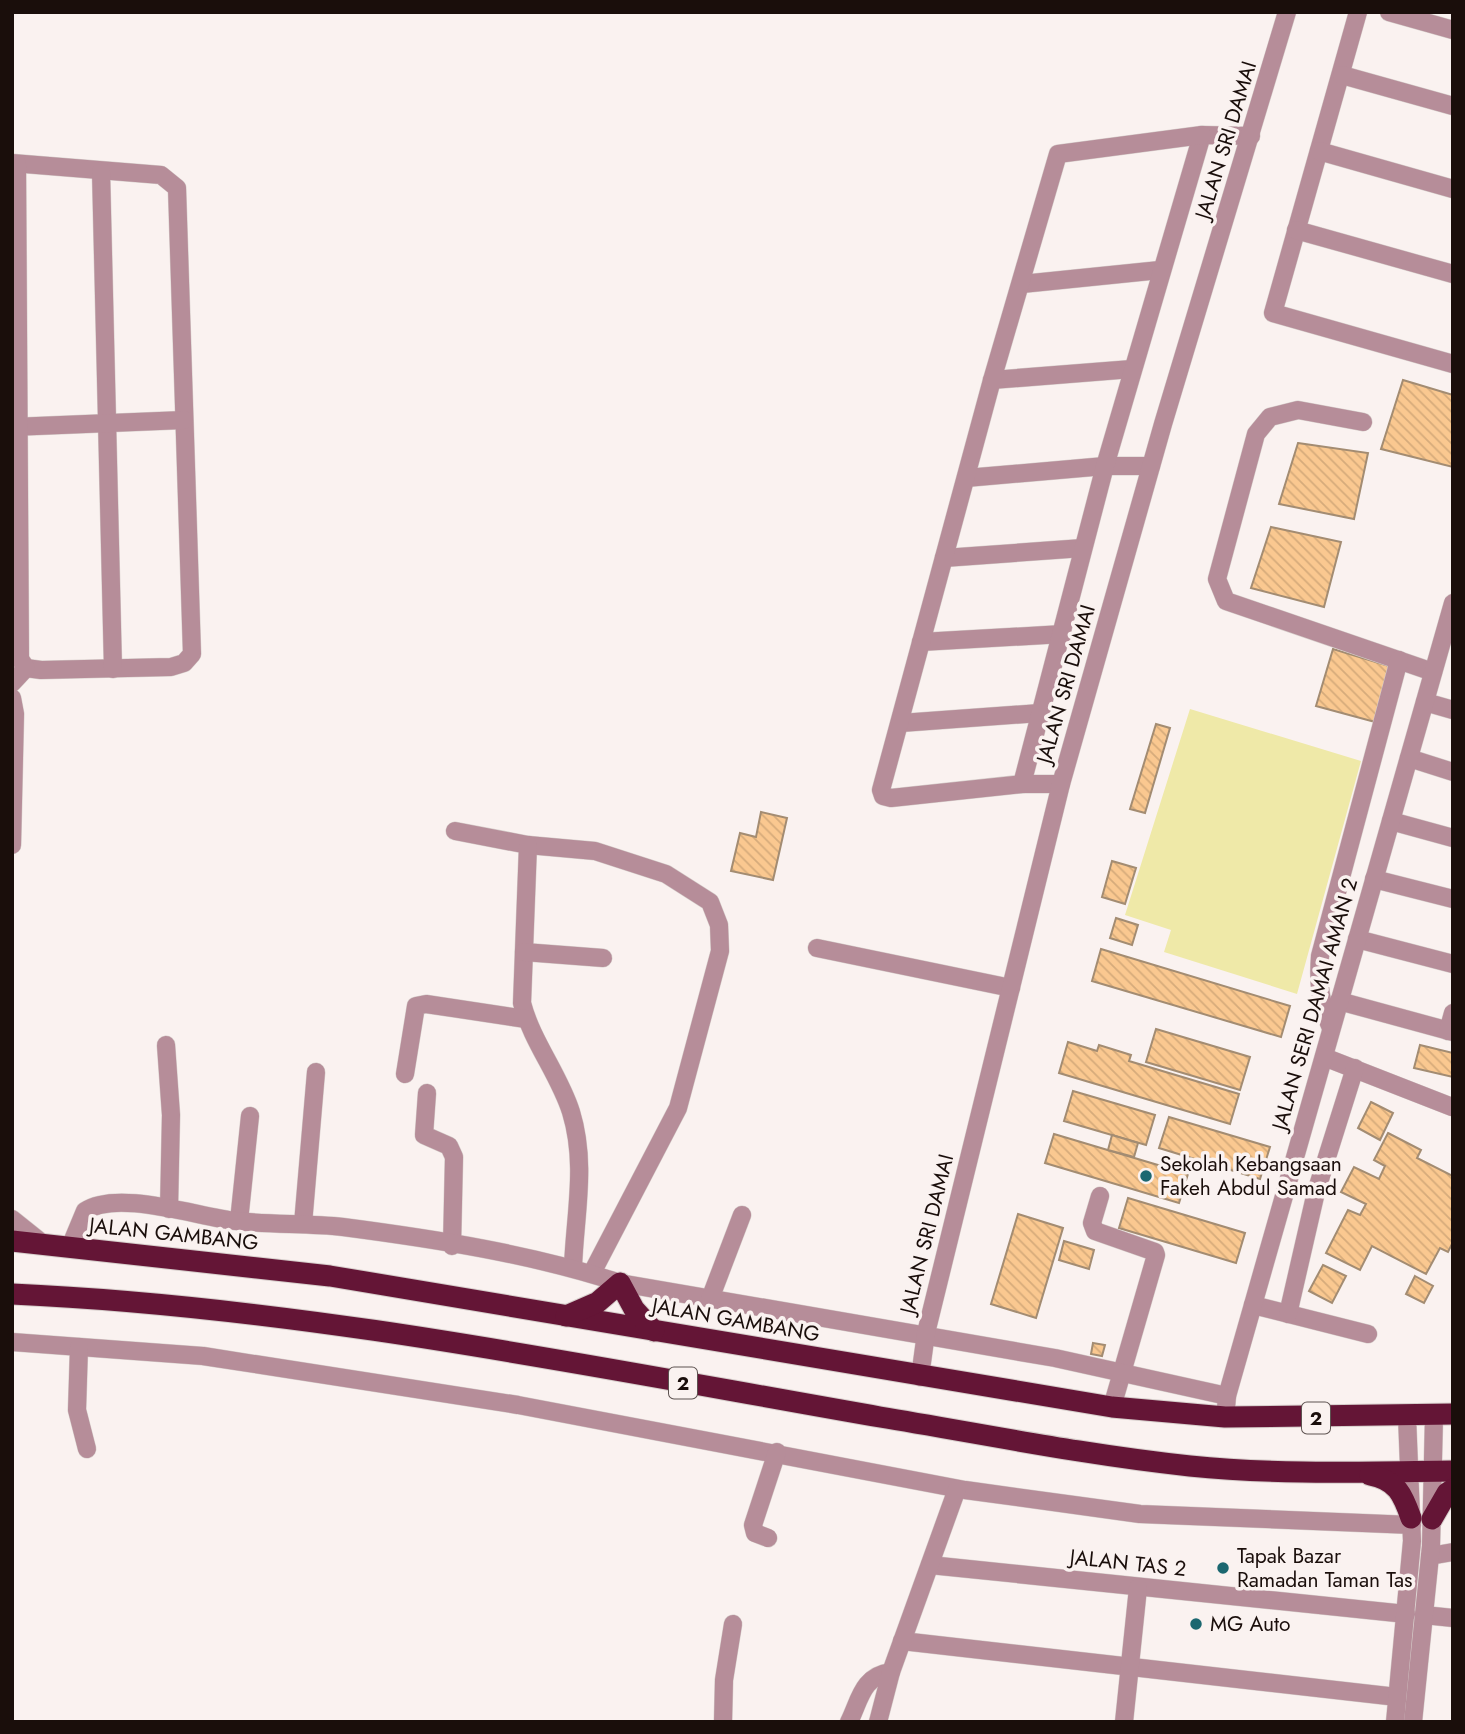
<svg xmlns="http://www.w3.org/2000/svg" width="1465" height="1734" font-family="Jost,sans-serif">
	<style>
		.park { fill: #efe9a8 }
		.building { fill: url(#building-back-hatch); stroke: #a38c72; stroke-width: 2 }
		.lines { fill: none; stroke-linecap: round; stroke-linejoin: round }
		.minor-casing { stroke: #d6cecb; stroke-width: 19 }
		.highway-casing { stroke: #d6cecb; stroke-width: 23 }
		.minor { stroke: #b68d99; stroke-width: 18 }
		.highway { stroke: #641536; stroke-width: 21 }
		.poi-dot { fill: #1b6770; stroke: #faf2f0; stroke-width: 2.5 }
		.labels { text-anchor: middle; stroke-width: 7; stroke-linejoin: round; paint-order: stroke }
		.shield { fill: #faf2f0; stroke: #5d5250; stroke-width: 2 }
		.shield-label { font-size: 19px; font-weight: bold; fill: #1a0e0b }
		.street-label { font-size: 21px; fill: #1a0e0b; stroke: #faf2f0 }
		.poi-label { font-size: 21px; fill: #1a0e0b; stroke: #faf2f0; text-anchor: start }
	</style>
	<defs>
		<pattern id="building-back-hatch" width="6" height="6" patternUnits="userSpaceOnUse" patternTransform="scale(1.75)"><rect width="6" height="6" fill="#fac890"/><path d="M-1 5l2 2M0 0l6 6M5-1l2 2" fill="none" stroke="#d6ab7b"/></pattern>
	</defs>
	<rect width="100%" height="100%" fill="#faf2f0"/>
	<!-- park -->
	<path class="park" d="M1190,709L1361,761L1297,994L1164,952L1171,930L1125,915Z"/>
	<!-- building -->
	<g class="building">
		<path d="M1403,380L1453,395V467L1381,449Z"/>
		<path d="M1298,443L1368,453L1354,519L1279,504Z"/>
		<path d="M1271,527L1341,542L1324,607L1251,588Z"/>
		<path d="M1333,649L1389,666L1375,722L1316,706Z"/>
		<path d="M1156,724L1170,728L1145,813L1130,809Z"/>
		<path d="M761,812L787,818L773,880L731,871L740,833L756,837Z"/>
		<path d="M1112,861L1136,868L1125,904L1102,897Z"/>
		<path d="M1116,918L1138,925L1132,945L1110,938Z"/>
		<path d="M1101,949L1290,1006L1281,1037L1092,981Z"/>
		<path d="M1156,1029L1250,1057L1240,1090L1146,1062Z"/>
		<path d="M1068,1042L1097,1051L1099,1045L1131,1055L1129,1061L1239,1094L1230,1124L1059,1073Z"/>
		<path d="M1420,1045L1453,1053V1077L1414,1068Z"/>
		<path d="M1073,1091L1155,1115L1146,1145L1064,1121Z"/>
		<path d="M1371,1102L1393,1113L1380,1140L1358,1128Z"/>
		<path d="M1169,1117L1270,1147L1260,1179L1159,1148Z"/>
		<path d="M1388,1133L1421,1150L1417,1158L1453,1176V1242L1448,1252L1440,1248L1426,1274L1372,1246L1360,1270L1326,1253L1348,1210L1360,1215L1366,1204L1341,1192L1354,1167L1379,1179L1385,1166L1374,1160Z"/>
		<path d="M1054,1134L1188,1174L1179,1203L1045,1163Z"/>
		<path d="M1112,1135L1138,1143L1134,1157L1108,1150Z"/>
		<path d="M1128,1198L1245,1233L1236,1263L1119,1228Z"/>
		<path d="M1018,1214L1063,1228L1036,1318L991,1304Z"/>
		<path d="M1064,1241L1094,1250L1089,1269L1059,1260Z"/>
		<path d="M1323,1265L1346,1276L1332,1303L1309,1291Z"/>
		<path d="M1415,1276L1433,1286L1424,1303L1406,1294Z"/>
		<path d="M1093,1343L1105,1345L1102,1356L1091,1354Z"/>
	</g>
	<g class="lines">
		<!-- minor casing -->
		<g class="minor-casing">
			<g id="minor">
				<path d="M1358,12L1273,313L1453,364"/>
				<path d="M1389,12L1453,30"/>
				<path d="M1342,75L1453,106"/>
				<path d="M1319,151L1453,189"/>
				<path d="M12,163L161,175L177,188L192,654L184,663L171,667L41,670L26,668"/>
				<path d="M101,171L113,669"/>
				<path d="M1296,230L1453,274"/>
				<path d="M1022,284L1160,270"/>
				<path d="M992,380L1132,369"/>
				<path d="M1363,422L1298,410L1270,417L1256,434L1217,579L1226,601L1433,672"/>
				<path d="M12,427L184,420"/>
				<path d="M966,478L1105,466H1151"/>
				<path d="M944,558L1083,548"/>
				<path d="M921,642L1063,634"/>
				<path d="M12,683L26,668L20,659L17,164"/>
				<path d="M12,698L15,714L12,845"/>
				<path d="M1425,702L1453,710"/>
				<path d="M901,723L1040,713"/>
				<path d="M1409,758L1453,772"/>
				<path d="M1022,784L1105,466L1202,135L1251,136"/>
				<path d="M1061,784H1022L891,798L883,796L881,790L992,380L1058,154L1202,135"/>
				<path d="M1391,821L1453,838"/>
				<path d="M455,831L528,845L595,851L666,874L710,902L719,925L720,951L678,1108L592,1273"/>
				<path d="M528,845L522,1003C532,1042 559,1074 571,1112C587,1164 575,1214 573,1267"/>
				<path d="M1374,879L1453,899"/>
				<path d="M1357,939L1453,964"/>
				<path d="M817,948L1011,988"/>
				<path d="M524,952L603,958"/>
				<path d="M1339,1001L1453,1032"/>
				<path d="M1331,1028C1320,1004 1318,983 1320,956L1399,660"/>
				<path d="M1448,1031L1453,1013"/>
				<path d="M166,1045L171,1115L169,1209"/>
				<path d="M1324,1057L1452,1107"/>
				<path d="M405,1074L416,1006L426,1004L526,1019"/>
				<path d="M427,1093L424,1135L449,1146L454,1157L452,1246"/>
				<path d="M1100,1196L1092,1223L1095,1231L1155,1252L1156,1255L1112,1407"/>
				<path d="M12,1219L42,1243"/>
				<path d="M239,1221L250,1116"/>
				<path d="M303,1224L316,1072"/>
				<path d="M70,1247L85,1211C118,1189 198,1217 236,1221C272,1225 308,1223 343,1227C435,1239 532,1254 620,1283L1055,1358L1227,1396"/>
				<path d="M710,1299L742,1215"/>
				<path d="M1253,1305L1368,1334"/>
				<path d="M1288,1314L1316,1192L1355,1068"/>
				<path d="M12,1342L203,1356L518,1405L965,1490L1140,1514L1412,1525"/>
				<path d="M79,1347L77,1410L87,1449"/>
				<path d="M920,1377L926,1333L1061,784L1163,424L1287,12"/>
				<path d="M1226,1408L1227,1396L1453,603"/>
				<path d="M768,1538L755,1533L753,1525L777,1452"/>
				<path d="M1430,1556L1453,1552"/>
				<path d="M930,1565L1406,1614"/>
				<path d="M1424,1615L1453,1618"/>
				<path d="M902,1641L1397,1697"/>
				<path d="M723,1722L724,1680L733,1624"/>
				<path d="M849,1722C860,1700 862,1676 891,1672"/>
				<path d="M878,1722L891,1672L957,1489"/>
				<path d="M1124,1722L1138,1588"/>
				<path d="M1395,1722L1412,1541L1407,1416"/>
				<path d="M1413,1722L1431,1546L1434,1416"/>
			</g>
		</g>
		<!-- highway casing -->
		<g class="highway-casing">
			<g id="highway">
				<path d="M12,1241L330,1276L1112,1407L1225,1417L1453,1414"/>
				<path d="M12,1294C304,1307 593,1367 880,1417C983,1434 1086,1455 1190,1466C1277,1475 1365,1472 1453,1471"/>
				<path d="M566,1316L598,1302L620,1283L634,1309L654,1331"/>
				<path d="M1370,1475C1397,1480 1403,1495 1411,1518"/>
				<path d="M1432,1519L1447,1493L1453,1489"/>
			</g>
		</g>
		<!-- minor -->
		<use href="#minor" class="minor"/>
		<!-- highway -->
		<use href="#highway" class="highway"/>
	</g>
	<!-- markers -->
	<g class="poi-dot">
		<circle cx="1146" cy="1176" r="7"/>
		<circle cx="1223" cy="1568" r="7"/>
		<circle cx="1196" cy="1624" r="7"/>
	</g>
	<g class="labels">
		<!-- shield labels -->
		<g class="shield">
			<rect x="669" y="1367.5" width="28" height="31" rx="5"/>
			<rect x="1302" y="1402.5" width="28" height="31" rx="5"/>
		</g>
		<g class="shield-label">
			<text x="683" y="1390">2</text>
			<text x="1316" y="1425">2</text>
		</g>
		<!-- street labels -->
		<g class="street-label">
			<text transform="translate(1226 140) rotate(-73)" y="7">JALAN SRI DAMAI</text>
			<text transform="translate(1066 684) rotate(-74)" y="7">JALAN SRI DAMAI</text>
			<text transform="translate(1315 1004) rotate(-74)" y="7">JALAN SERI DAMAI AMAN 2</text>
			<text transform="translate(174 1234) rotate(6)" y="7">JALAN GAMBANG</text>
			<text transform="translate(927 1234) rotate(-76)" y="7">JALAN SRI DAMAI</text>
			<text transform="translate(736 1320) rotate(10)" y="7">JALAN GAMBANG</text>
			<text transform="translate(1128 1563) rotate(6)" y="7">JALAN TAS 2</text>
		</g>
		<!-- poi labels -->
		<g class="poi-label">
			<text x="1160" y="1171">Sekolah Kebangsaan<tspan x="1160" dy="24">Fakeh Abdul Samad</tspan></text>
			<text x="1237" y="1563">Tapak Bazar<tspan x="1237" dy="24">Ramadan Taman Tas</tspan></text>
			<text x="1210" y="1631">MG Auto</text>
		</g>
	</g>
	<!-- border -->
	<rect width="1465" height="1734" fill="none" stroke="#1a0e0b" stroke-width="28"/>
</svg>
